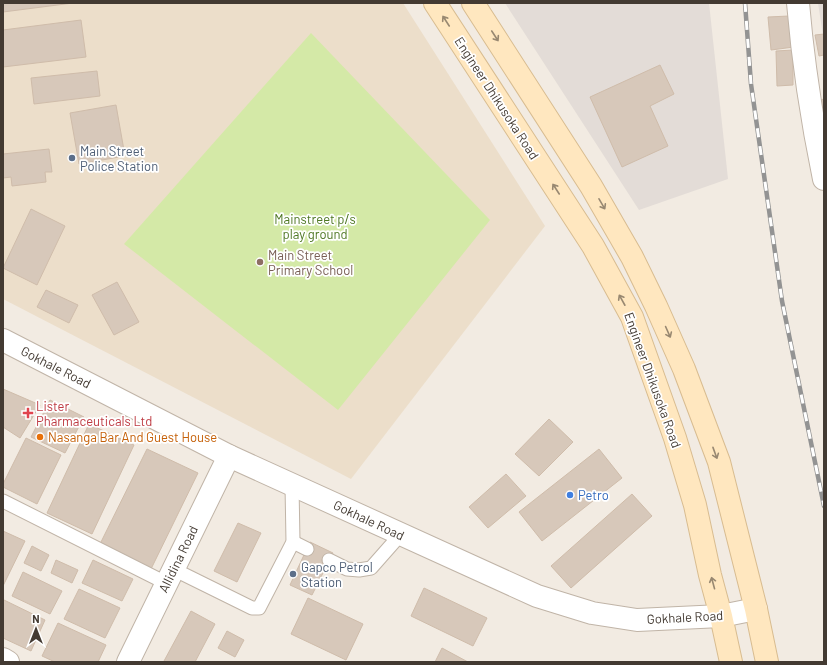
<svg xmlns="http://www.w3.org/2000/svg" width="827" height="665" font-family="Barlow,sans-serif">
	<style>
		.industrial { fill: #e3dcd7 }
		.education { fill: #ecdeca }
		.green { fill: #d4e9a7 }
		.building { fill: #d7c8ba; stroke: #cfbcaa }
		.lines { fill: none; stroke-linecap: round; stroke-linejoin: round }
		.lane-casing { stroke: #c0b4a7; stroke-width: 15 }
		.street-casing { stroke: #c0b4a7; stroke-width: 24 }
		.secondary-casing { stroke: #d8bc90; stroke-width: 24 }
		.lane { stroke: #fff; stroke-width: 13 }
		.street { stroke: #fff; stroke-width: 22 }
		.secondary { stroke: #ffe7bf; stroke-width: 22 }
		.rail-casing { stroke: #939393; stroke-width: 4.5 }
		.rail { stroke: #fff; stroke-width: 3; stroke-dasharray: 9; stroke-linecap: butt }
		.oneway { stroke: #988871 }
		.service-dot { fill: #5c6f8a; stroke: #fff; stroke-width: 1.5 }
		.education-dot { fill: #8d6e63; stroke: #fff; stroke-width: 1.5 }
		.health-dot { fill: #e0444e; stroke: #fff; stroke-width: 1.5 }
		.food-dot { fill: #e8710a; stroke: #fff; stroke-width: 1.5 }
		.shop-dot { fill: #3f7fe0; stroke: #fff; stroke-width: 1.5 }
		.labels { text-anchor: middle; stroke-width: 3.5; stroke-linejoin: round; paint-order: stroke }
		.street-label { font-size: 13px; fill: #433a32; stroke: #fff }
		.service-label { font-size: 13px; fill: #4e5e75; stroke: #fff; text-anchor: start }
		.park-label { font-size: 13px; fill: #4e7723; stroke: #fff }
		.education-label { font-size: 13px; fill: #785e54; stroke: #fff; text-anchor: start }
		.health-label { font-size: 13px; fill: #be3a42; stroke: #fff; text-anchor: start }
		.food-label { font-size: 13px; fill: #c56008; stroke: #fff; text-anchor: start }
		.shop-label { font-size: 13px; fill: #366cbe; stroke: #fff; text-anchor: start }
	</style>
	<rect width="100%" height="100%" fill="#f2ebe2"/>
	<!-- industrial -->
	<g class="industrial">
		<path d="M505,3H709L728,179L639,210Z"/>
		<path d="M818,3H824V42Z"/>
	</g>
	<!-- education -->
	<path class="education" d="M3,3H403L545,226L351,479L3,299Z"/>
	<!-- green -->
	<path class="green" d="M311,33L490,220L338,410L124,244Z"/>
	<!-- building -->
	<g class="building">
		<path d="M3,3H73L3,12Z"/>
		<path d="M789,16L794,47L771,50L768,17Z"/>
		<path d="M81,20L86,57L3,67V30Z"/>
		<path d="M824,34V55L819,56L815,35Z"/>
		<path d="M793,50V85L777,86L776,51Z"/>
		<path d="M660,65L674,94L650,106L668,146L622,167L590,97Z"/>
		<path d="M97,71L100,96L34,104L31,78Z"/>
		<path d="M824,99V118L820,100Z"/>
		<path d="M116,105L125,156L79,164L70,113Z"/>
		<path d="M49,149L52,172H45L46,182L12,186L11,177L3,178V154Z"/>
		<path d="M31,209L65,226L37,285L3,268Z"/>
		<path d="M117,282L139,322L114,335L92,295Z"/>
		<path d="M46,290L78,305L69,323L37,307Z"/>
		<path d="M3,389L40,405L20,438L3,427Z"/>
		<path d="M50,400L84,417L65,453L31,437Z"/>
		<path d="M549,419L573,442L539,476L515,454Z"/>
		<path d="M89,424L134,445L92,534L47,513Z"/>
		<path d="M26,438L61,455L37,504L3,487V484Z"/>
		<path d="M147,449L198,473L151,569L100,544Z"/>
		<path d="M599,449L622,478L542,541L519,512Z"/>
		<path d="M506,474L526,496L488,528L469,507Z"/>
		<path d="M632,494L652,516L571,588L551,566Z"/>
		<path d="M238,523L261,533L237,582L214,571Z"/>
		<path d="M3,531L25,541L3,586Z"/>
		<path d="M310,542L333,553L312,595L290,585Z"/>
		<path d="M32,546L49,555L41,571L24,563Z"/>
		<path d="M56,560L78,570L72,583L51,573Z"/>
		<path d="M93,560L133,579L122,601L82,583Z"/>
		<path d="M23,572L62,591L50,614L12,596Z"/>
		<path d="M424,588L487,618L473,646L411,616Z"/>
		<path d="M79,589L120,608L105,638L64,619Z"/>
		<path d="M308,598L363,624L346,660L291,634Z"/>
		<path d="M4,600L45,620L31,651L3,638V601Z"/>
		<path d="M191,611L215,624L195,662H165L164,661Z"/>
		<path d="M58,623L106,645L98,662H55L42,656Z"/>
		<path d="M227,631L244,640L235,657L218,648Z"/>
		<path d="M442,648L468,662H435Z"/>
	</g>
	<g class="lines">
		<!-- lane casing -->
		<g class="lane-casing">
			<g id="lane">
				<path d="M3,501L166,583"/>
				<path d="M293,542L307,549"/>
				<path d="M329,560L347,569L359,570L371,568L401,534"/>
				<path d="M173,569L252,608H259L293,542L292,485"/>
			</g>
		</g>
		<!-- street casing -->
		<g class="street-casing">
			<g id="street">
				<path d="M798,3C803,62 812,121 824,179"/>
				<path d="M3,340L229,456L537,596L592,613L637,620L721,616L756,609"/>
				<path d="M3,659L8,662"/>
				<path d="M128,662L229,456"/>
			</g>
		</g>
		<!-- secondary casing -->
		<g class="secondary-casing">
			<g id="secondary">
				<path d="M435,3L593,246L632,317L675,438L695,505L710,575L721,616L731,662"/>
				<path d="M473,3L591,186L632,257L656,306L684,369L719,462L756,609L767,662"/>
			</g>
		</g>
		<!-- lane -->
		<use href="#lane" class="lane"/>
		<!-- street -->
		<use href="#street" class="street"/>
		<!-- secondary -->
		<use href="#secondary" class="secondary"/>
		<!-- rail casing -->
		<g class="rail-casing">
			<path id="rail" d="M745,3L751,84L782,301L824,506"/>
		</g>
		<!-- rail -->
		<use href="#rail" class="rail"/>
	</g>
	<!-- one-way arrows -->
	<defs><path id="oneway-shaft" d="M-6 0H5M1.5-3L5.5 0L1.5 3" fill="none" stroke-width="1.6" stroke-linecap="round" stroke-linejoin="round"/></defs>
	<g class="oneway">
		<use href="#oneway-shaft" transform="translate(446 21) rotate(-123)"/>
		<use href="#oneway-shaft" transform="translate(495 36) rotate(57)"/>
		<use href="#oneway-shaft" transform="translate(556 189) rotate(-123)"/>
		<use href="#oneway-shaft" transform="translate(602 204) rotate(60)"/>
		<use href="#oneway-shaft" transform="translate(622 300) rotate(-119)"/>
		<use href="#oneway-shaft" transform="translate(668 332) rotate(66)"/>
		<use href="#oneway-shaft" transform="translate(715 453) rotate(70)"/>
		<use href="#oneway-shaft" transform="translate(713 583) rotate(-105)"/>
	</g>
	<!-- markers -->
	<g class="service-dot">
		<circle cx="72" cy="158" r="4"/>
		<circle cx="293" cy="574" r="4"/>
	</g>
	<circle class="education-dot" cx="260" cy="262" r="4"/>
	<path class="health-dot" d="M26 407h4v4h4v4h-4v4h-4v-4h-4v-4h4z"/>
	<circle class="food-dot" cx="40" cy="437" r="4"/>
	<circle class="shop-dot" cx="570" cy="495" r="4"/>
	<g class="labels">
		<!-- street labels -->
		<g class="street-label">
			<text transform="translate(497 98) rotate(57)" y="5">Engineer Dhikusoka Road</text>
			<text transform="translate(56 367) rotate(27)" y="5">Gokhale Road</text>
			<text transform="translate(653 380) rotate(70)" y="5">Engineer Dhikusoka Road</text>
			<text transform="translate(369 520) rotate(25)" y="5">Gokhale Road</text>
			<text transform="translate(178 559) rotate(-64)" y="5">Allidina Road</text>
			<text transform="translate(685 617) rotate(-3)" y="5">Gokhale Road</text>
		</g>
		<!-- service labels -->
		<g class="service-label">
			<text x="80" y="156">Main Street<tspan x="80" dy="15">Police Station</tspan></text>
			<text x="301" y="572">Gapco Petrol<tspan x="301" dy="15">Station</tspan></text>
		</g>
		<!-- park labels -->
		<g class="park-label">
			<text x="315" y="224">Mainstreet p/s<tspan x="315" dy="15">play ground</tspan></text>
		</g>
		<!-- education labels -->
		<g class="education-label">
			<text x="268" y="260">Main Street<tspan x="268" dy="15">Primary School</tspan></text>
		</g>
		<!-- health labels -->
		<g class="health-label">
			<text x="36" y="411">Lister<tspan x="36" dy="15">Pharmaceuticals Ltd</tspan></text>
		</g>
		<!-- food labels -->
		<g class="food-label">
			<text x="48" y="442">Nasanga Bar And Guest House</text>
		</g>
		<!-- shop labels -->
		<g class="shop-label">
			<text x="578" y="500">Petro</text>
		</g>
	</g>
	<!-- border -->
	<rect width="827" height="665" fill="none" stroke="#433a32" stroke-width="8"/>
	<!-- north arrow -->
	<g transform="translate(36 629)" stroke="#ffffff" stroke-width="3" paint-order="stroke">
	<path d="M0-3L7 15L0 10L-7 15Z" fill="#433a32"/>
	<text y="-6" font-size="11" font-weight="bold" text-anchor="middle" fill="#433a32">N</text>
	</g>
</svg>
